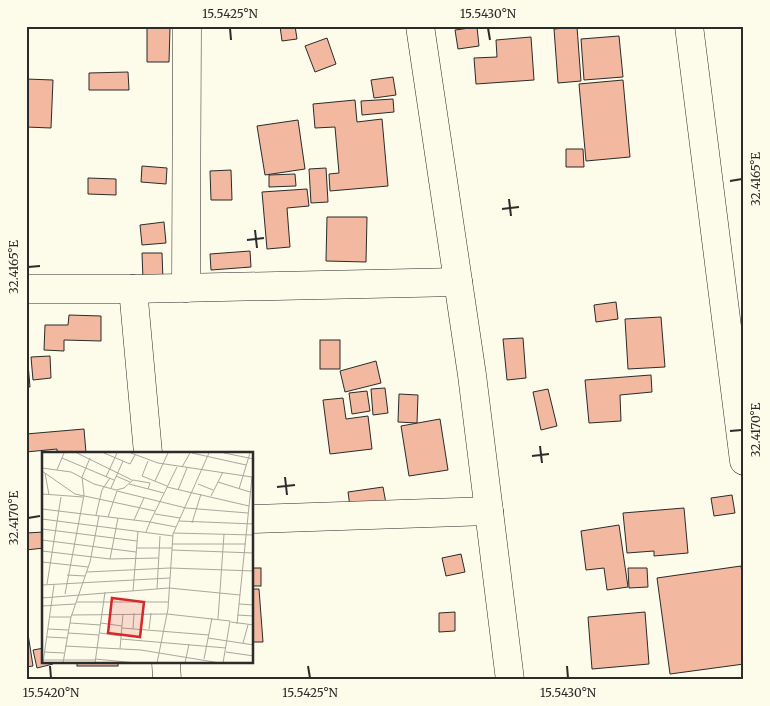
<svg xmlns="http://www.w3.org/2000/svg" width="770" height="706" font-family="Merriweather,serif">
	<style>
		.building { fill: #f2b8a0; stroke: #2b2b2b }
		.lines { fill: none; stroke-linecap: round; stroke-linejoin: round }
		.minor-casing { stroke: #2b2b2b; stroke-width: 29 }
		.minor { stroke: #fdfbea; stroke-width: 28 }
		.ticks { fill: none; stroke: #2b2b2b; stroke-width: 2 }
		.inset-road { fill: none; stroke: #a9a89e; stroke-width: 1 }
		.view { fill: #d62828; fill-opacity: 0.15; stroke: #d62828; stroke-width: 2.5 }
		.inset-edge { fill: none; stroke: #2b2b2b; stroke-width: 2.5 }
		.neatline { fill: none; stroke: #2b2b2b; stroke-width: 2 }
		.ticks-label { font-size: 12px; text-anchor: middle; fill: #2b2b2b }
	</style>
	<rect width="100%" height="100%" fill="#fdfbea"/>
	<!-- building -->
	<g class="building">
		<path d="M280,26H295L297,39L282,41Z"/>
		<path d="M147,27L170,28L169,62H147Z"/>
		<path d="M477,27L479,46L458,49L455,30Z"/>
		<path d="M577,27L581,81L558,83L554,29Z"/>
		<path d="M619,36L623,77L584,80L581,39Z"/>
		<path d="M531,37L534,80L476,84L474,58L497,57L496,40Z"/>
		<path d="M327,38L336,64L315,72L305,46Z"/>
		<path d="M128,72L129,90H89V73Z"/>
		<path d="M393,77L396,95L374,98L371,80Z"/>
		<path d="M26,79L53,80L51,128L26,127Z"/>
		<path d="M623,80L630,157L586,161L579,84Z"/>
		<path d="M393,99L394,112L362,115L361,101Z"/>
		<path d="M355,100L357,122L382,119L388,186L330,191L329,174L339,173L335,127L315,128L313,104Z"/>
		<path d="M298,120L305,169L265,175L257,126Z"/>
		<path d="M566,149H583L584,167H566Z"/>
		<path d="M142,166L167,168L166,184L141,182Z"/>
		<path d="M326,168L328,202L311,203L309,169Z"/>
		<path d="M231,170L232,200H211L210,171Z"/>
		<path d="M295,174L296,186L269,187V175Z"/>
		<path d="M88,178L116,179V195L88,194Z"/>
		<path d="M307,189L309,206L287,208L290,247L267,249L262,192Z"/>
		<path d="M327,217H367L366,262L326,261Z"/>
		<path d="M164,222L166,243L142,245L140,225Z"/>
		<path d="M250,251L251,267L211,270L210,254Z"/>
		<path d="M142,253H162L163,280H143Z"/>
		<path d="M616,302L618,319L596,322L594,305Z"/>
		<path d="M69,315L101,316V341L64,340V351L44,350L45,325H68Z"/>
		<path d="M661,317L665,367L628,369L625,319Z"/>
		<path d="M523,338L526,378L507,380L503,339Z"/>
		<path d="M26,340L30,387H26Z"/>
		<rect x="320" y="340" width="20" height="29"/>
		<path d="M50,356L51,378L33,380L31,357Z"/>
		<path d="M376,361L381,383L345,392L340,371Z"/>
		<path d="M651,375L652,392L620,395L621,421L589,423L585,380Z"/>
		<path d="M385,388L388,413L373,415L371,389Z"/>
		<path d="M548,389L557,426L541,430L533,392Z"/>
		<path d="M367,391L370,411L352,414L349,393Z"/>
		<path d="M399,394L418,395L417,423L398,422Z"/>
		<path d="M343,398L346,419L368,416L372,449L330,454L323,400Z"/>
		<path d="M440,419L448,470L409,476L401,426Z"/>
		<path d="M84,429L86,453H57V449L26,452V434Z"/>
		<path d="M383,487L387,509L351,514L348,492Z"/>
		<path d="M732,495L735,513L714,516L711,498Z"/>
		<path d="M684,508L688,553L654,556V551L627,553L623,513Z"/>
		<path d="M619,525L628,587L607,590L604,568L586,570L581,531Z"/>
		<path d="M44,532V548L26,550V533Z"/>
		<path d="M461,554L465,572L446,576L442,558Z"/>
		<path d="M741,566L744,588V664L670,674L657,578Z"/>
		<rect x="252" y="568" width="9" height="18"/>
		<path d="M628,568H647L648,587L629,588Z"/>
		<path d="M252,589H259L263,642H252Z"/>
		<path d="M455,612V631L439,632V613Z"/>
		<path d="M645,612L649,664L592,669L588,617Z"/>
		<path d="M26,621L33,666L26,667Z"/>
		<path d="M44,648V662H53V664L37,668L33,650Z"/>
		<rect x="77" y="662" width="41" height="4"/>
	</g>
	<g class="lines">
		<!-- minor casing -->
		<g class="minor-casing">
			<g id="minor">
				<path d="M420,26L472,375L510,680"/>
				<path d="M689,26L744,461"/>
				<path d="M186,288L187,26"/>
				<path d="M26,289H133L458,282"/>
				<path d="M133,289L148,453"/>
				<path d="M252,519L489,511"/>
				<path d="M166,662L167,680"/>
			</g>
		</g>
		<!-- minor -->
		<use href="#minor" class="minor"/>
	</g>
	<!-- ticks -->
	<path class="ticks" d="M230,28L231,40M488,28L490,40M730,181L742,179M509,199L511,216M502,209L519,207M255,230L257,248M247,240L264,238M28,267L40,266M730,431L742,430M540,446L542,463M532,456L549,454M285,477L287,495M277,487L295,485M28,518L40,516M50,666L51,678M308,666L310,678M567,666L568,678"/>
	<!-- overview -->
	<g transform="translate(42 452)">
		<rect width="211" height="211" fill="#fdfbea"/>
		<path class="inset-road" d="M35,1L90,28M62,1L88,12L93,3M89,1L116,11L210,25M150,1L204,13M182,1L212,7M20,6L72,28M140,15L148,1M0,16L29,20L52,32L74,38L82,36L91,28L108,31L106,37M15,18L22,1M0,19L33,42L113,59M3,21L7,43M74,24L88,30M100,24L125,34M100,24L106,9M64,25L75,1M113,29L126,1M176,30L208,40M87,32L122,41M156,32L171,38M125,35L207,54M69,36L81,9M197,37L208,1M136,38L145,16M75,39L144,56L206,61M0,42L41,45M169,44L181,20M0,57L108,70L135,15M113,62L138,66M54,63L60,38L68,26M66,65L75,39M0,67L131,84M92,68L102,46M137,69L212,72M150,71L159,42M0,77L95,89M104,80L108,70L134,75M131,81L212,83M0,88L94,100M130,92H204M95,96H130M130,98L212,101M0,99L68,107L116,106M68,107L76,66M0,110L46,115M45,120L128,116L212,119M25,123L43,124M5,132L19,45M0,133L128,126M115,137L118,84M91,139L96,79M23,142L42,43L40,25L48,6M0,146L127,136L198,143M34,150H126M197,152L212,153M0,154L33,152M30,163L125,162L188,169L181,211M195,163L212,164M8,165H29M176,167L182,82M189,170L212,173M28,171L59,173M59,171L80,174M195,172L210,25M80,176L167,183M6,177L26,178M91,177L92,161M107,177L109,161M26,181L57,183M58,181L79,184M5,185L25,186M166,186L212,193M79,187L184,196M201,191L206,173M23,194L99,198L178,211M78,197L81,162M2,200L22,201M184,200L212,204M53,207L95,211M162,207L170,166M1,208H53M1,211L12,133M21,211L29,165L48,110L57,64M53,211L63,140M115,211L126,157L131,82L167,1M143,211L147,192"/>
		<path class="view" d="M70,146L102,150L98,185L66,181Z"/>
		<rect width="211" height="211" class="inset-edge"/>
	</g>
	<!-- border -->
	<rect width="770" height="706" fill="none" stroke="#fdfbea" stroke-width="55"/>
	<rect x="28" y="28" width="714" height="650" class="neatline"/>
	<g class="ticks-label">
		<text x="230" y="18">15.5425°N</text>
		<text x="488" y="18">15.5430°N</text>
		<text transform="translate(756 179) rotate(-90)" y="4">32.4165°E</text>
		<text transform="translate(14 267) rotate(-90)" y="4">32.4165°E</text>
		<text transform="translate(756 430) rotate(-90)" y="4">32.4170°E</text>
		<text transform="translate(14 518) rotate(-90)" y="4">32.4170°E</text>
		<text x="51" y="697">15.5420°N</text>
		<text x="310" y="697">15.5425°N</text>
		<text x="568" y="697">15.5430°N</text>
	</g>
</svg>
